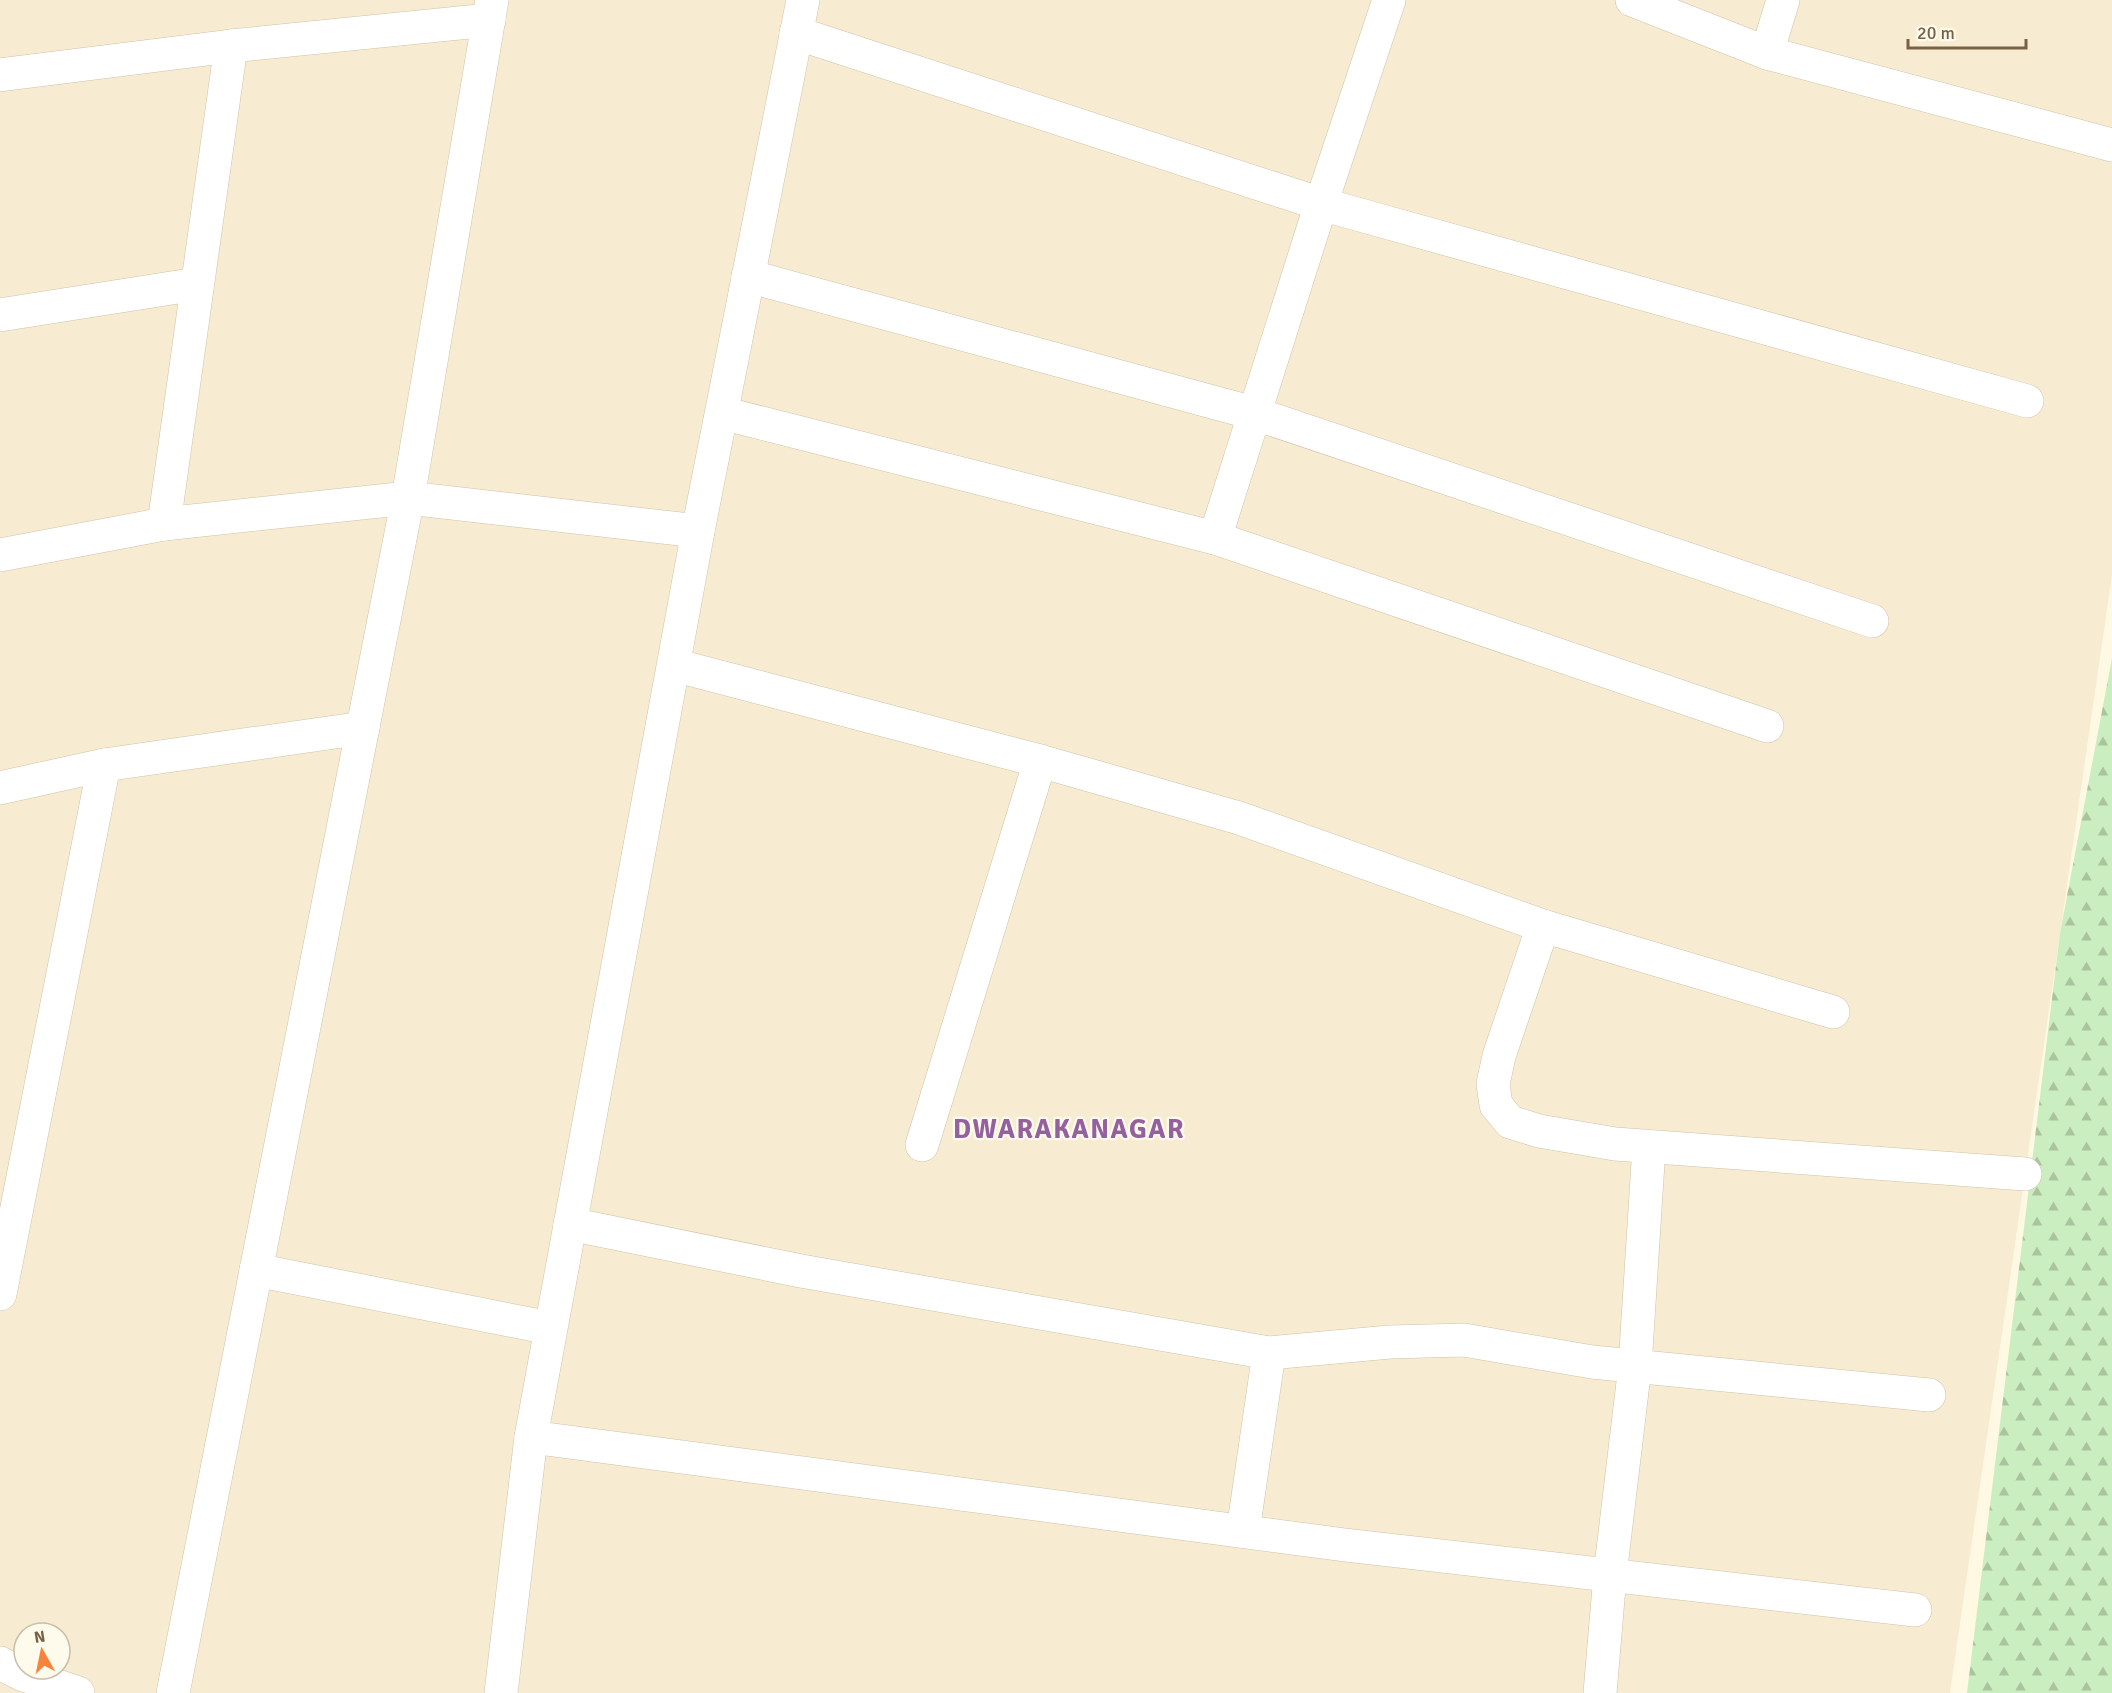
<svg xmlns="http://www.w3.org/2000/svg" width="2112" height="1693" font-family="Signika,sans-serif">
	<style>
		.residential { fill: #f7ecd1; fill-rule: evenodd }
		.forest { fill: url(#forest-firs) }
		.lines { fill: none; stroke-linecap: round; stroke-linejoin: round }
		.minor-casing { stroke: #d1c1a8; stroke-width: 34 }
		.tertiary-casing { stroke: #d1c1a8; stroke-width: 34 }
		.minor { stroke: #fff; stroke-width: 33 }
		.tertiary { stroke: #fff; stroke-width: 33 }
		.labels { text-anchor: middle; stroke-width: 4.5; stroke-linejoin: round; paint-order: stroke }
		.district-label { font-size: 27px; font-weight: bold; letter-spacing: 1.5px; fill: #94619e; stroke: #fffbec }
	</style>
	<defs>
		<pattern id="forest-firs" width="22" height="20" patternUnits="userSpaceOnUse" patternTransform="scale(1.5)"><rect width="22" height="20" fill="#cbeec0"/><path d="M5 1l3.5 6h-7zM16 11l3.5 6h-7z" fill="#aac49e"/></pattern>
	</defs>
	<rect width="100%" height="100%" fill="#fff9e4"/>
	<!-- residential -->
	<path class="residential" d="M0,0H2112V575L1950,1693H0ZM24,1633H60V1669H24Z"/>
	<!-- forest -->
	<path class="forest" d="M2112,658V1693H1967L2060,933Z"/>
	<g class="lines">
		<!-- minor casing -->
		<g class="minor-casing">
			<g id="minor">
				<path d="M1632,0L1767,53L2112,145"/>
				<path d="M796,33L1321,204L2027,401"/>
				<path d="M1767,53L1783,0"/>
				<path d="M0,75L231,46L489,20"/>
				<path d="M748,276L1253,413L1872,621"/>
				<path d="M0,315L197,284"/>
				<path d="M722,413L1215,538L1767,726"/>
				<path d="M164,524L231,46"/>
				<path d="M1215,538L1321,204L1389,0"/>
				<path d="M674,665L1040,761L1239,818L1543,926L1833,1012"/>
				<path d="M0,788L104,765L363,728"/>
				<path d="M1543,926L1499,1056L1493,1084L1496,1105L1510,1122L1539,1131L1615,1144L2025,1174"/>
				<path d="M922,1145L1040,761"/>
				<path d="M570,1224L801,1271L1269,1353L1390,1342L1464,1340L1592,1362L1929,1395"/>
				<path d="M256,1270L550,1328"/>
				<path d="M0,1294L104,765"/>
				<path d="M531,1437L1345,1545L1915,1610"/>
				<path d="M1243,1531L1269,1353"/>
				<path d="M0,1663L21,1674L78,1693"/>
				<path d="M173,1693L408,498L492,0"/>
				<path d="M1600,1693L1610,1575L1635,1366L1649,1147"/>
			</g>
		</g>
		<!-- tertiary casing -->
		<g class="tertiary-casing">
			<g id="tertiary">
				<path d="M0,555L164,524L408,498L698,531"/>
				<path d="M501,1693L531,1437L698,531L803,0"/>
			</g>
		</g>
		<!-- minor -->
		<use href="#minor" class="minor"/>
		<!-- tertiary -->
		<use href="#tertiary" class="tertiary"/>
	</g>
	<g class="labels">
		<!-- district labels -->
		<g class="district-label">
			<text x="1069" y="1138">DWARAKANAGAR</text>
		</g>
	</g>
	<!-- north arrow -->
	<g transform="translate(42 1651) rotate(351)"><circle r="28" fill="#fffbec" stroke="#cabdaa" stroke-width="1.5"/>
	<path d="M0-4.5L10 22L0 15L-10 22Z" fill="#f6843c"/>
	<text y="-9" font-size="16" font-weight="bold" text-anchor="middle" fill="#7a6146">N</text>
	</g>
	<!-- scale -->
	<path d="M1908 39v9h118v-9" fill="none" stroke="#7a6146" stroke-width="3"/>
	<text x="1917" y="39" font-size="18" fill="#7a6146" stroke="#fffbec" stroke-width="4.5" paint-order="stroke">20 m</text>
</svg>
